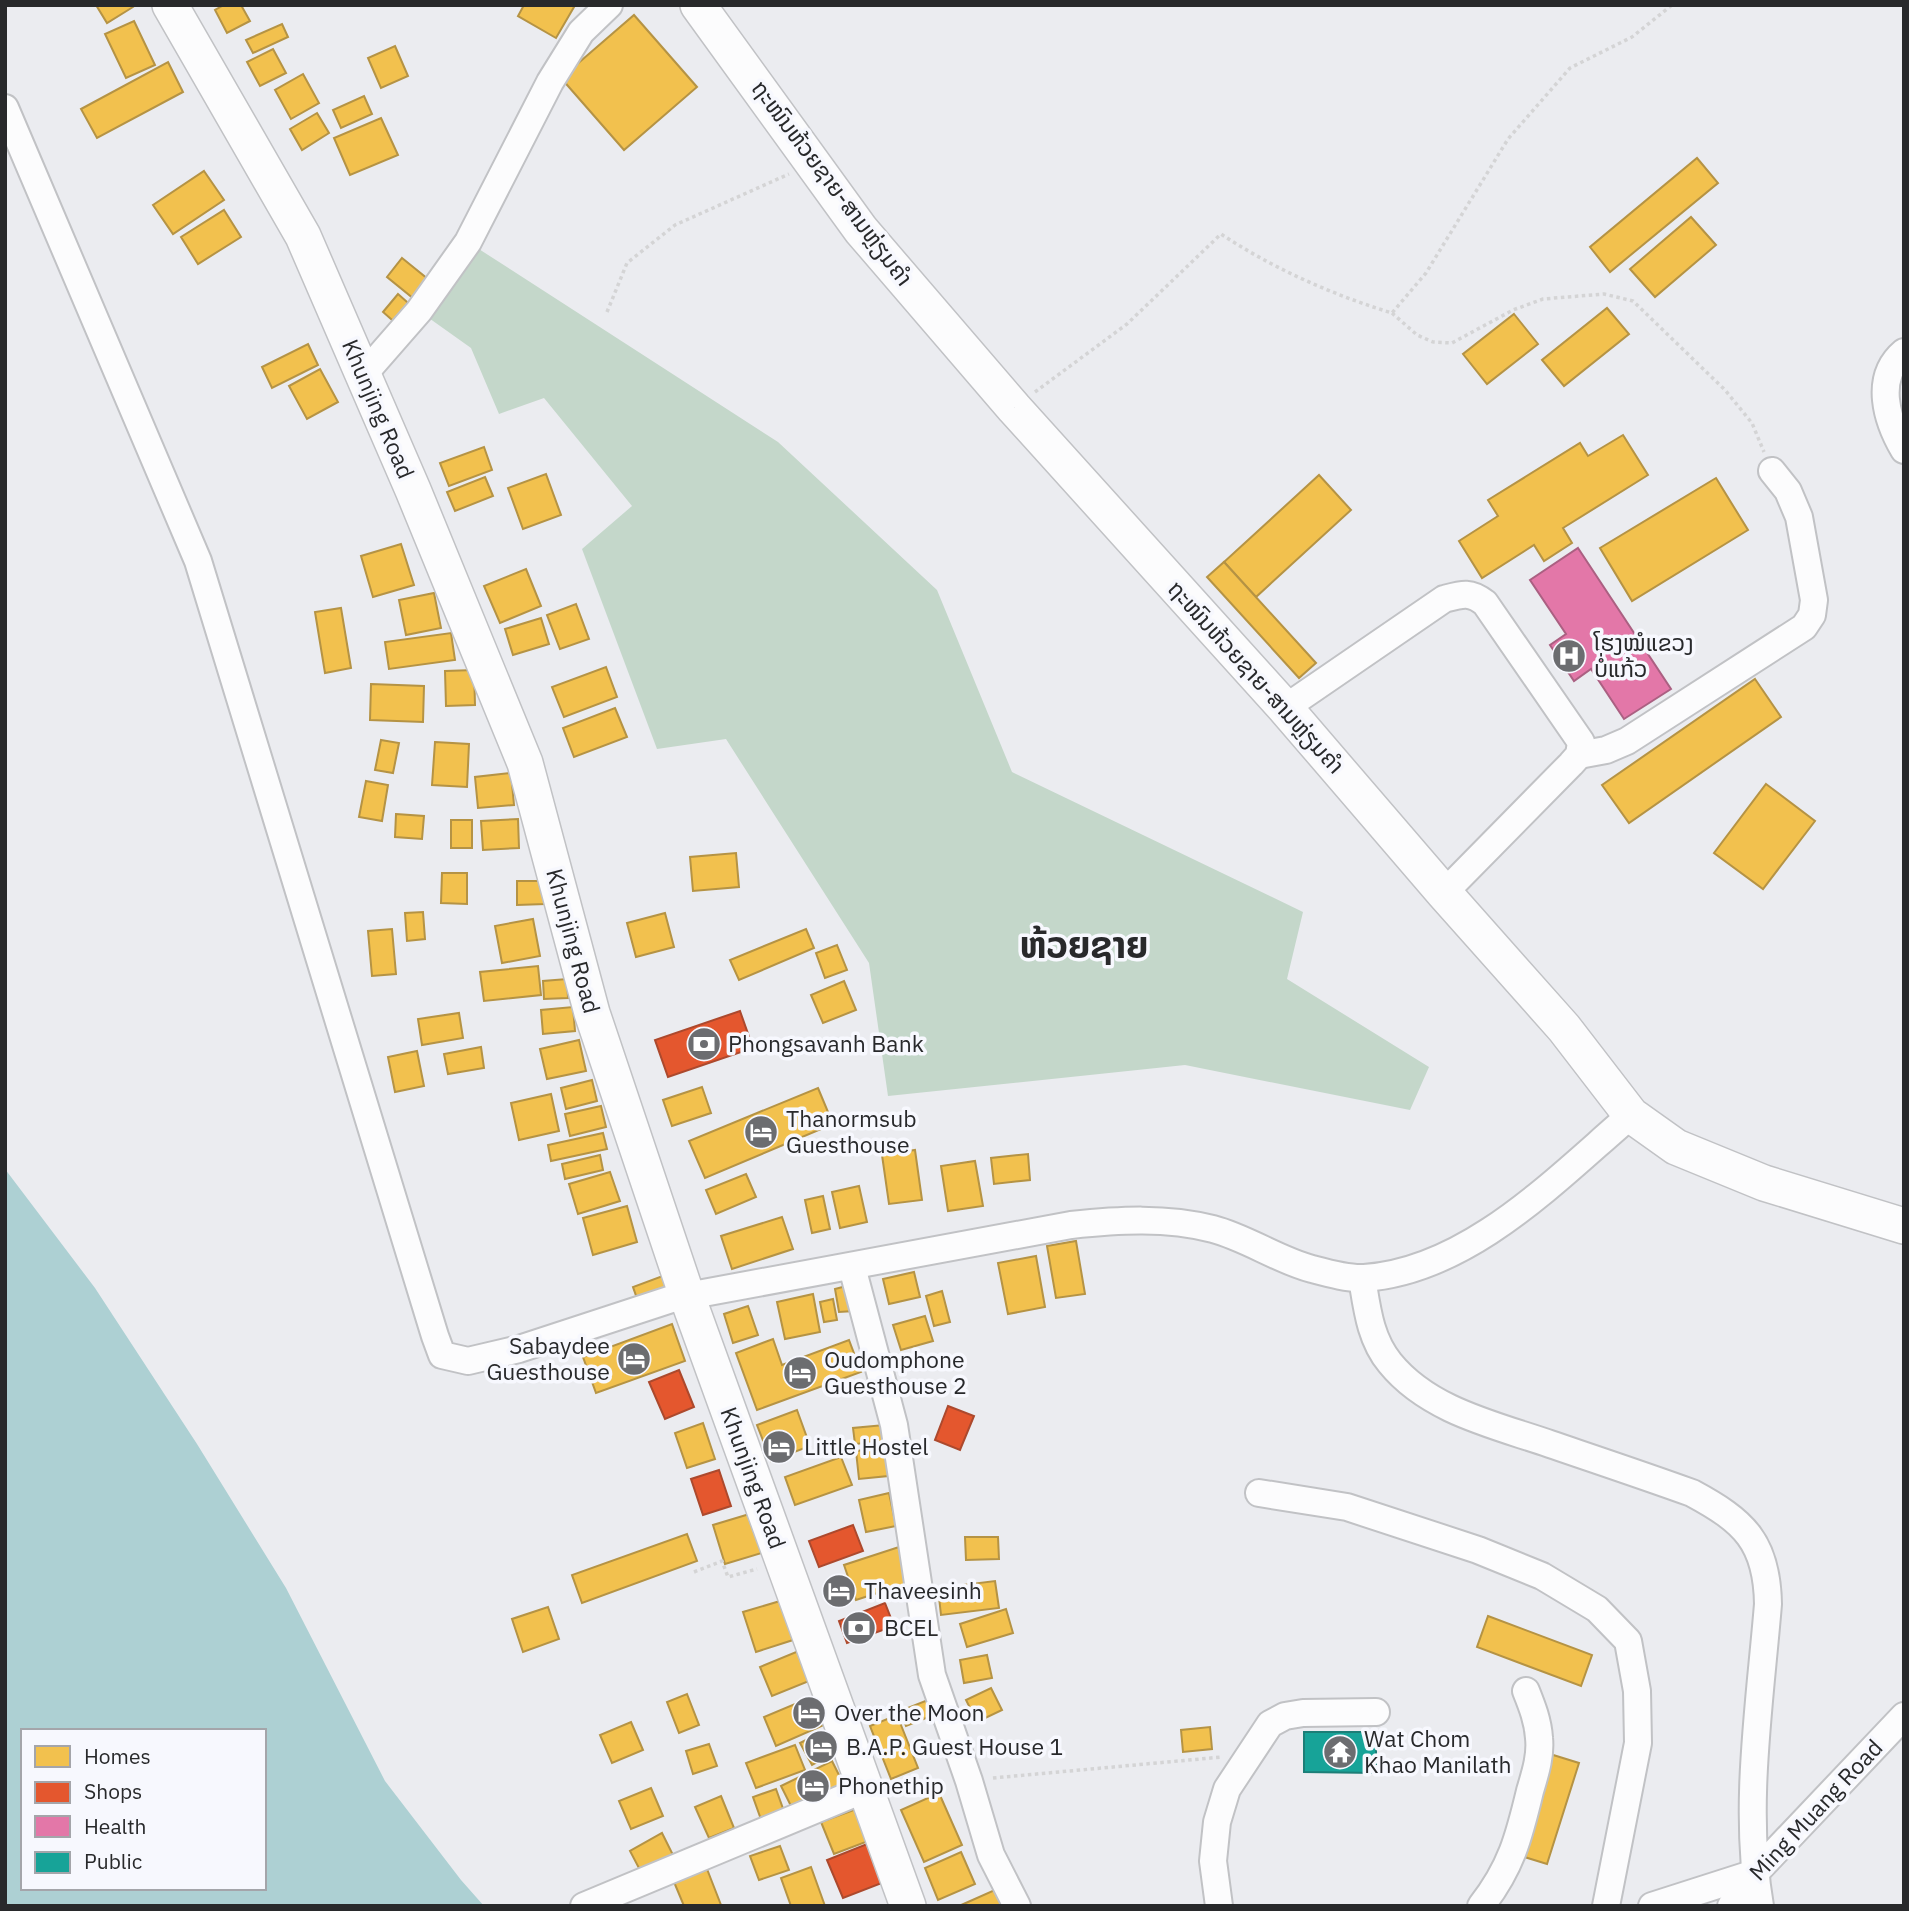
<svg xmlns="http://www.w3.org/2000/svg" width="1909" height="1911" font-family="'IBM Plex Sans','Noto Sans Lao',sans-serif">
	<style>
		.forest { fill: #c4d7ca }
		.water { fill: #add0d3; fill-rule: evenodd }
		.homes { fill: #f2c14e; stroke: #b59344; stroke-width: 2 }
		.shops { fill: #e4572e; stroke: #ac492d; stroke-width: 2 }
		.health { fill: #e377a8; stroke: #ab6082; stroke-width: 2 }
		.public { fill: #17a398; stroke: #1c7e77; stroke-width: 2 }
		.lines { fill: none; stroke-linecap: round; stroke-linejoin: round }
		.minor-casing { stroke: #c1c2c5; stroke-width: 30 }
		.major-casing { stroke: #c1c2c5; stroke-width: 38 }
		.path { stroke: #d4d4d5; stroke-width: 3.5; stroke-dasharray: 3.5 3.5; stroke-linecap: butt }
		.minor { stroke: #fcfcfd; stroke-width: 26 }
		.major { stroke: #fcfcfd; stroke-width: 35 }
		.labels { text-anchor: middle; stroke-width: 7; stroke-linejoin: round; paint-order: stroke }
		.street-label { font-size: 23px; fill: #28292b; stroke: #f7f8fe }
		.poi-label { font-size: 23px; fill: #28292b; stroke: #f7f8fe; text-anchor: start }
		.town-label { font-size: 37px; font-weight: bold; fill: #28292b; stroke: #f7f8fe }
	</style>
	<rect width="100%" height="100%" fill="#ebecf0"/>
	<!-- forest -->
	<path class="forest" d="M468,242L778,442L937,590L1012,772L1303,912L1287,979L1429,1067L1410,1110L1185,1065L888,1096L869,963L726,739L657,749L582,549L632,506L544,398L499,414L471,348L419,311Z"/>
	<!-- water -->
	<path class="water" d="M5,1169L95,1288L197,1444L286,1588L385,1781L461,1880L484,1906H5ZM23,1731H264V1888H23Z"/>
	<!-- homes -->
	<g class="homes">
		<path d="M96,5H132L133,7L107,23Z"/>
		<path d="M224,5H241L250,21L227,33L215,10Z"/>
		<path d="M524,5H571L574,7L556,38L518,16Z"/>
		<path d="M634,15L697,87L624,150L561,78Z"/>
		<path d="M134,21L155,65L126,78L105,34Z"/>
		<path d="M282,24L288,37L253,53L246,40Z"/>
		<path d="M395,46L408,76L381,88L368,58Z"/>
		<path d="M273,49L286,73L260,86L247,62Z"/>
		<path d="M168,62L183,92L97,138L81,109Z"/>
		<path d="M303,74L319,103L291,119L275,90Z"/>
		<path d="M364,96L372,114L341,128L333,110Z"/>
		<path d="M317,113L329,133L302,150L290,129Z"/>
		<path d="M381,118L398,155L350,175L334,138Z"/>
		<path d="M1697,158L1718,183L1610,272L1590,247Z"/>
		<path d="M204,171L224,200L173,234L153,205Z"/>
		<path d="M224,210L241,237L198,264L181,237Z"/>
		<path d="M1691,217L1716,245L1655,297L1630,269Z"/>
		<path d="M402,258L434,284L419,303L387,277Z"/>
		<path d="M398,294L415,309L400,327L383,312Z"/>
		<path d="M1607,308L1629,334L1564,386L1542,360Z"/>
		<path d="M1514,314L1538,344L1487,384L1463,354Z"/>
		<path d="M308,344L318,365L272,388L262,367Z"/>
		<path d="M320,369L338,402L307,419L289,386Z"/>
		<path d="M1623,435L1648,475L1563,528L1572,543L1544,561L1534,545L1482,578L1459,541L1498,516L1488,500L1580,443L1588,456Z"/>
		<path d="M484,447L492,470L449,486L440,463Z"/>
		<path d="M546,474L561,515L523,529L508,488Z"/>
		<path d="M1319,475L1351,510L1256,597L1224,562Z"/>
		<path d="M485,477L493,496L455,511L447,492Z"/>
		<path d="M1716,478L1748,530L1632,601L1600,548Z"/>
		<path d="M401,544L414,585L373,597L361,556Z"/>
		<path d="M1224,562L1316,663L1299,678L1207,577Z"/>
		<path d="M526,569L541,606L500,623L484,586Z"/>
		<path d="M434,593L441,628L406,635L399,600Z"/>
		<path d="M576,604L589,639L560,649L547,615Z"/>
		<path d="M341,608L351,668L325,673L315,612Z"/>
		<path d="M541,618L549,644L513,655L505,629Z"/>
		<path d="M451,633L455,660L389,669L385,642Z"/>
		<path d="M606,667L617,697L564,717L552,687Z"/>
		<path d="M474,670L475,705L446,706L445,671Z"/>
		<path d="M1755,679L1781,717L1629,823L1602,785Z"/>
		<path d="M371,684L424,686L423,722L370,720Z"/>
		<path d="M615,708L627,737L574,757L563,728Z"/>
		<path d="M381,740L399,743L393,773L375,770Z"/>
		<path d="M435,742L469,744L467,787L432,785Z"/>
		<path d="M511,773L514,805L478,808L475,777Z"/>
		<path d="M366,781L388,785L382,821L359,817Z"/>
		<path d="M1766,784L1815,821L1763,889L1714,853Z"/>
		<path d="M396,814L424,816L422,839L395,837Z"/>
		<path d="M518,819L519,848L483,850L481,821Z"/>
		<rect x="451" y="820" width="21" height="28"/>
		<path d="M736,853L739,887L693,891L690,857Z"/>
		<path d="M442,873H467V904L441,903Z"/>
		<path d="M517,881H544L545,904L517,905Z"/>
		<path d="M423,912L425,939L407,941L405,913Z"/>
		<path d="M665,913L674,947L636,957L627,923Z"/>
		<path d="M533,919L540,956L502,963L495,926Z"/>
		<path d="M392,929L396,974L372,976L368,931Z"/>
		<path d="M806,929L814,948L739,980L730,960Z"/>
		<path d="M837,945L847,970L825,978L816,953Z"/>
		<path d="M538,966L541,995L484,1001L480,972Z"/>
		<path d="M567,979L568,998L544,999L543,981Z"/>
		<path d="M844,981L856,1010L823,1023L811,995Z"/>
		<path d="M573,1007L575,1031L543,1034L541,1010Z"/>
		<path d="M459,1013L463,1038L422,1045L418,1019Z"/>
		<path d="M579,1040L586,1071L547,1079L540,1049Z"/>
		<path d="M481,1047L484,1068L448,1074L444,1054Z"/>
		<path d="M417,1051L424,1086L395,1092L388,1057Z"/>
		<path d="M592,1080L597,1101L566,1109L561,1088Z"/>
		<path d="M702,1087L711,1113L672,1126L663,1100Z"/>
		<path d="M818,1088L833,1124L705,1178L689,1141Z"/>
		<path d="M551,1094L559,1131L519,1140L511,1103Z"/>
		<path d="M601,1106L606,1127L570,1136L565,1114Z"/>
		<path d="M603,1133L607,1149L551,1161L548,1145Z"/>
		<path d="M915,1150L922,1200L889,1204L882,1155Z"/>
		<path d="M1028,1154L1030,1180L994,1184L991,1158Z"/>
		<path d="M600,1155L603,1170L565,1179L562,1164Z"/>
		<path d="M975,1161L983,1206L948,1211L941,1166Z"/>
		<path d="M610,1172L620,1201L578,1214L569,1184Z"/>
		<path d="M746,1174L756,1197L716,1214L706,1190Z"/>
		<path d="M859,1186L867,1222L840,1228L832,1192Z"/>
		<path d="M823,1196L830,1229L812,1233L805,1200Z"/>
		<path d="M627,1206L637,1242L593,1255L583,1218Z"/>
		<path d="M782,1217L793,1249L732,1269L721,1236Z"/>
		<path d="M1076,1241L1085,1294L1056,1298L1047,1246Z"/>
		<path d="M1036,1256L1045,1307L1008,1314L998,1263Z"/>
		<path d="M914,1272L920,1297L889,1304L883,1279Z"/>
		<path d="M668,1274L675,1295L640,1307L633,1287Z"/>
		<path d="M850,1285L854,1311L839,1312L835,1289Z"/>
		<path d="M942,1291L950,1322L934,1326L926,1296Z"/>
		<path d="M813,1294L820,1332L785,1339L777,1302Z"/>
		<path d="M833,1299L837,1320L824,1322L820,1302Z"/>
		<path d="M748,1306L758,1335L733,1343L724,1314Z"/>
		<path d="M925,1316L933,1341L901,1350L893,1325Z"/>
		<path d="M672,1324L685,1361L596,1393L583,1357Z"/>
		<path d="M773,1339L782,1365L849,1340L861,1372L757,1410L736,1353Z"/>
		<path d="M797,1410L810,1446L771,1461L757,1425Z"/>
		<path d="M703,1423L715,1459L687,1468L675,1433Z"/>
		<path d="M884,1425L886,1441L855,1444L853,1428Z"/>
		<path d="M885,1448L888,1476L859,1479L856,1451Z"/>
		<path d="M841,1457L852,1485L795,1505L785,1477Z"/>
		<path d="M889,1493L896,1526L866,1532L859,1500Z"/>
		<path d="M756,1512L768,1551L725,1564L713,1525Z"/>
		<path d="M687,1534L697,1561L582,1603L572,1575Z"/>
		<path d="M965,1537H998L999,1559L966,1560Z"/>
		<path d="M902,1546L914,1581L856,1600L844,1565Z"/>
		<path d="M995,1581L999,1608L941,1615L938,1588Z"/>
		<path d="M780,1601L793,1640L756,1652L743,1612Z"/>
		<path d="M548,1607L559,1639L523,1652L512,1619Z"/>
		<path d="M1006,1609L1013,1633L967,1647L960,1624Z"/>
		<path d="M1488,1616L1592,1655L1581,1686L1477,1647Z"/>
		<path d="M801,1650L814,1679L772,1696L760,1667Z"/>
		<path d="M987,1655L992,1678L964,1683L960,1660Z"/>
		<path d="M991,1688L1002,1710L977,1722L966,1700Z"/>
		<path d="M687,1694L699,1725L679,1733L667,1702Z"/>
		<path d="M814,1696L826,1724L776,1746L764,1717Z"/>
		<path d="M938,1696L944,1711L906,1726L900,1711Z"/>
		<path d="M897,1715L918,1768L891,1779L870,1726Z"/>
		<path d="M631,1722L643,1750L612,1763L600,1735Z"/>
		<path d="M1210,1727L1212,1749L1183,1752L1181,1730Z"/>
		<path d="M828,1729L840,1750L812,1765L800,1743Z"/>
		<path d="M709,1744L717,1766L693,1774L686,1751Z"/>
		<path d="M795,1745L805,1770L756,1788L746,1763Z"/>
		<path d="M1550,1754L1579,1763L1547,1864L1518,1855Z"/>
		<path d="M832,1761L845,1787L794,1812L781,1786Z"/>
		<path d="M651,1788L663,1816L631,1829L619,1801Z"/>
		<path d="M776,1789L786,1817L763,1825L753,1797Z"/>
		<path d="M939,1793L962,1845L924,1862L901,1810Z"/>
		<path d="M721,1796L734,1828L709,1838L695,1807Z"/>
		<path d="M859,1808L871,1840L834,1854L821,1822Z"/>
		<path d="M662,1833L673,1855L641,1872L630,1851Z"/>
		<path d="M780,1846L789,1870L759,1880L750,1856Z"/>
		<path d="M961,1852L975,1884L938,1900L925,1868Z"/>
		<path d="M811,1867L825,1906H791L781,1878Z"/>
		<path d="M707,1869L721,1905L684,1906L674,1882Z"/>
		<path d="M997,1889L1004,1906H959Z"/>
	</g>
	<!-- shops -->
	<g class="shops">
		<path d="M740,1011L753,1048L668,1077L655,1040Z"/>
		<path d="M679,1370L694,1407L665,1419L649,1382Z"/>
		<path d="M948,1406L974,1416L960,1450L935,1440Z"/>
		<path d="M719,1470L731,1506L703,1515L691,1479Z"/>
		<path d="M853,1525L863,1551L819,1567L809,1541Z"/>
		<path d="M885,1603L894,1626L847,1643L839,1621Z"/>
		<path d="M872,1842L887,1881L843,1898L827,1860Z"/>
	</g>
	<!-- health -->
	<path class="health" d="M1578,548L1671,689L1624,719L1591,669L1574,681L1550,645L1566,634L1530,580Z"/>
	<!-- public -->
	<path class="public" d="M1304,1732H1376V1773L1304,1772Z"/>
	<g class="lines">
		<!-- minor casing -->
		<g class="minor-casing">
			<g id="minor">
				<path d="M5,108L198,561L435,1336L442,1355L468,1361L519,1349L687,1294"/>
				<path d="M1904,352C1873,378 1887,421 1904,450"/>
				<path d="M364,374L419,311L468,242L550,82L581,32L609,5"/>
				<path d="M1285,708L1444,599C1462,594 1470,591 1485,603L1581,742L1579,755L1571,764L1444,893"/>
				<path d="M1579,755L1606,750L1627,741L1804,627L1812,615L1814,600L1799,517L1788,491L1772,471"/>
				<path d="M852,1267L894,1425L932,1675L969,1781L991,1855L1017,1906"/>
				<path d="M1362,1278C1367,1308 1370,1339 1390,1363C1429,1411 1495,1425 1550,1444C1597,1460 1645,1476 1692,1493C1744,1521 1767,1542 1768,1604C1760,1702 1743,1809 1760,1906"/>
				<path d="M687,1296L1071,1225C1119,1220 1166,1217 1213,1229C1247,1238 1278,1260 1312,1269C1327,1273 1348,1279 1364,1278C1469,1271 1556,1179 1631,1115"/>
				<path d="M1259,1493L1347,1507L1478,1550L1542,1576L1597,1609L1628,1641L1637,1691L1638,1743L1606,1906"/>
				<path d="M584,1906L865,1789"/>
				<path d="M1219,1906L1213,1861L1217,1822L1227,1789L1270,1724L1285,1716L1303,1713L1376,1712"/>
				<path d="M1481,1906C1511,1868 1519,1837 1530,1791C1535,1774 1541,1756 1539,1738C1538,1721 1532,1706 1526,1691"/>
				<path d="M1652,1906L1755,1873"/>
				<path d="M1731,1906L1755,1873L1904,1716"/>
			</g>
		</g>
		<!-- major casing -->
		<g class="major-casing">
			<g id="major">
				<path d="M170,5L303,236L413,490L525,763L592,1013L687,1296L908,1906"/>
				<path d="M698,5L861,230L1014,408L1285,708L1444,893L1564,1028L1631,1115L1676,1147L1764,1183L1904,1226"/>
			</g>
		</g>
		<!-- path -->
		<g class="path">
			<path d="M607,312L627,263L675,225L789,174"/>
			<path d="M1392,313L1417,335L1433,342L1452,343L1513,310L1543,299L1604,294L1633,301L1725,390L1752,423L1764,452"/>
			<path d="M1035,392L1127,324L1221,234C1272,268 1333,295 1392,313L1426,273L1508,139L1570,68L1632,37L1672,5"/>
			<path d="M694,1572L722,1561L728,1577L757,1569"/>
			<path d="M993,1778L1222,1757"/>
			<path d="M892,1787L947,1782"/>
		</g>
		<!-- minor -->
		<use href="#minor" class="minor"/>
		<!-- major -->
		<use href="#major" class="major"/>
	</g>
	<!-- icons -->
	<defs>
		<g id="hospital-disc" transform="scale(1.75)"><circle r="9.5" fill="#6c6d70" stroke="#f7f8fe"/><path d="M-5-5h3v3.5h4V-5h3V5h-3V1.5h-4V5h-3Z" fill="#fff"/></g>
		<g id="bank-disc" transform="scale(1.75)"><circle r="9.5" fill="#6c6d70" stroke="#f7f8fe"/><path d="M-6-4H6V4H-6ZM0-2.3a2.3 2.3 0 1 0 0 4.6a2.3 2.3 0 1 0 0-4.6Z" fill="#fff"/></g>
		<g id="hotel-disc" transform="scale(1.75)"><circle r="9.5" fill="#6c6d70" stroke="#f7f8fe"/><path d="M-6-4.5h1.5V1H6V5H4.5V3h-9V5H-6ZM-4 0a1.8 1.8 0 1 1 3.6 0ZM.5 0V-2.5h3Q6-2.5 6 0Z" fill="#fff"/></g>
		<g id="temple-disc" transform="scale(1.75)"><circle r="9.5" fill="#6c6d70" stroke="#f7f8fe"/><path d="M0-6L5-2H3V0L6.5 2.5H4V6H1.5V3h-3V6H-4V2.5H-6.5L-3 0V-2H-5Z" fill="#fff"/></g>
	</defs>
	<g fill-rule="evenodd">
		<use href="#hospital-disc" x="1569" y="656"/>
		<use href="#bank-disc" x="704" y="1044"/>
		<use href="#hotel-disc" x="761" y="1132"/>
		<use href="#hotel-disc" x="634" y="1359"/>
		<use href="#hotel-disc" x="800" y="1373"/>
		<use href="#hotel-disc" x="779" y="1447"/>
		<use href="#hotel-disc" x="839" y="1591"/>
		<use href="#bank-disc" x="859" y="1628"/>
		<use href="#hotel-disc" x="809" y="1713"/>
		<use href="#hotel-disc" x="821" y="1747"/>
		<use href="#temple-disc" x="1340" y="1752"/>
		<use href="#hotel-disc" x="813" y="1786"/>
	</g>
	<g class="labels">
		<!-- street labels -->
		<g class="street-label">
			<text transform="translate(832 183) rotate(53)" y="8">ຖະໜົນຫ້ວຍຊາຍ-ສາມຫຼ່ຽມຄຳ</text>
			<text transform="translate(378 409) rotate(67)" y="8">Khunjing Road</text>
			<text transform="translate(1256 677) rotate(48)" y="8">ຖະໜົນຫ້ວຍຊາຍ-ສາມຫຼ່ຽມຄຳ</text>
			<text transform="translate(573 941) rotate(75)" y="8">Khunjing Road</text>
			<text transform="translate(753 1478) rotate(70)" y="8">Khunjing Road</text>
			<text transform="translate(1816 1810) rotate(-47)" y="8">Ming Muang Road</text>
		</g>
		<!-- poi labels -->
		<g class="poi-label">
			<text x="1594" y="651">ໂຮງໝໍແຂວງ<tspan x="1594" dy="26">ບໍ່ແກ້ວ</tspan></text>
			<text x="728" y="1052">Phongsavanh Bank</text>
			<text x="786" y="1127">Thanormsub<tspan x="786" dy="26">Guesthouse</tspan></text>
			<text x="610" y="1354" text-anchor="end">Sabaydee<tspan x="610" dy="26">Guesthouse</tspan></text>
			<text x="824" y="1368">Oudomphone<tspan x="824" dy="26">Guesthouse 2</tspan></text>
			<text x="804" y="1455">Little Hostel</text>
			<text x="864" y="1599">Thaveesinh</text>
			<text x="884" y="1636">BCEL</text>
			<text x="834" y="1721">Over the Moon</text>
			<text x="1364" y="1747">Wat Chom<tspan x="1364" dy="26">Khao Manilath</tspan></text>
			<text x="846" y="1755">B.A.P. Guest House 1</text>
			<text x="838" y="1794">Phonethip</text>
		</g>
		<!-- town labels -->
		<g class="town-label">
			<text x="1084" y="958">ຫ້ວຍຊາຍ</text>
		</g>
	</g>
	<!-- border -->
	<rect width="1909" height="1911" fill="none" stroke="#28292b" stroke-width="14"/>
	<!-- legend -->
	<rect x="21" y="1729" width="245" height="161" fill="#f7f8fe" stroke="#a4a5aa" stroke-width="2"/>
	<rect x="35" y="1746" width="35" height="21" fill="#f2c14e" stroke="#a4a5aa" stroke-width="2"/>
	<text x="84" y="1764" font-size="21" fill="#28292b">Homes</text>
	<rect x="35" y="1782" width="35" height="21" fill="#e4572e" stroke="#a4a5aa" stroke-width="2"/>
	<text x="84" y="1799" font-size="21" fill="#28292b">Shops</text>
	<rect x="35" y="1816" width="35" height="21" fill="#e377a8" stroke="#a4a5aa" stroke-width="2"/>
	<text x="84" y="1834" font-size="21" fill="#28292b">Health</text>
	<rect x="35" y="1852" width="35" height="21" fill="#17a398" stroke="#a4a5aa" stroke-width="2"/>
	<text x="84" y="1869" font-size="21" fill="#28292b">Public</text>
</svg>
